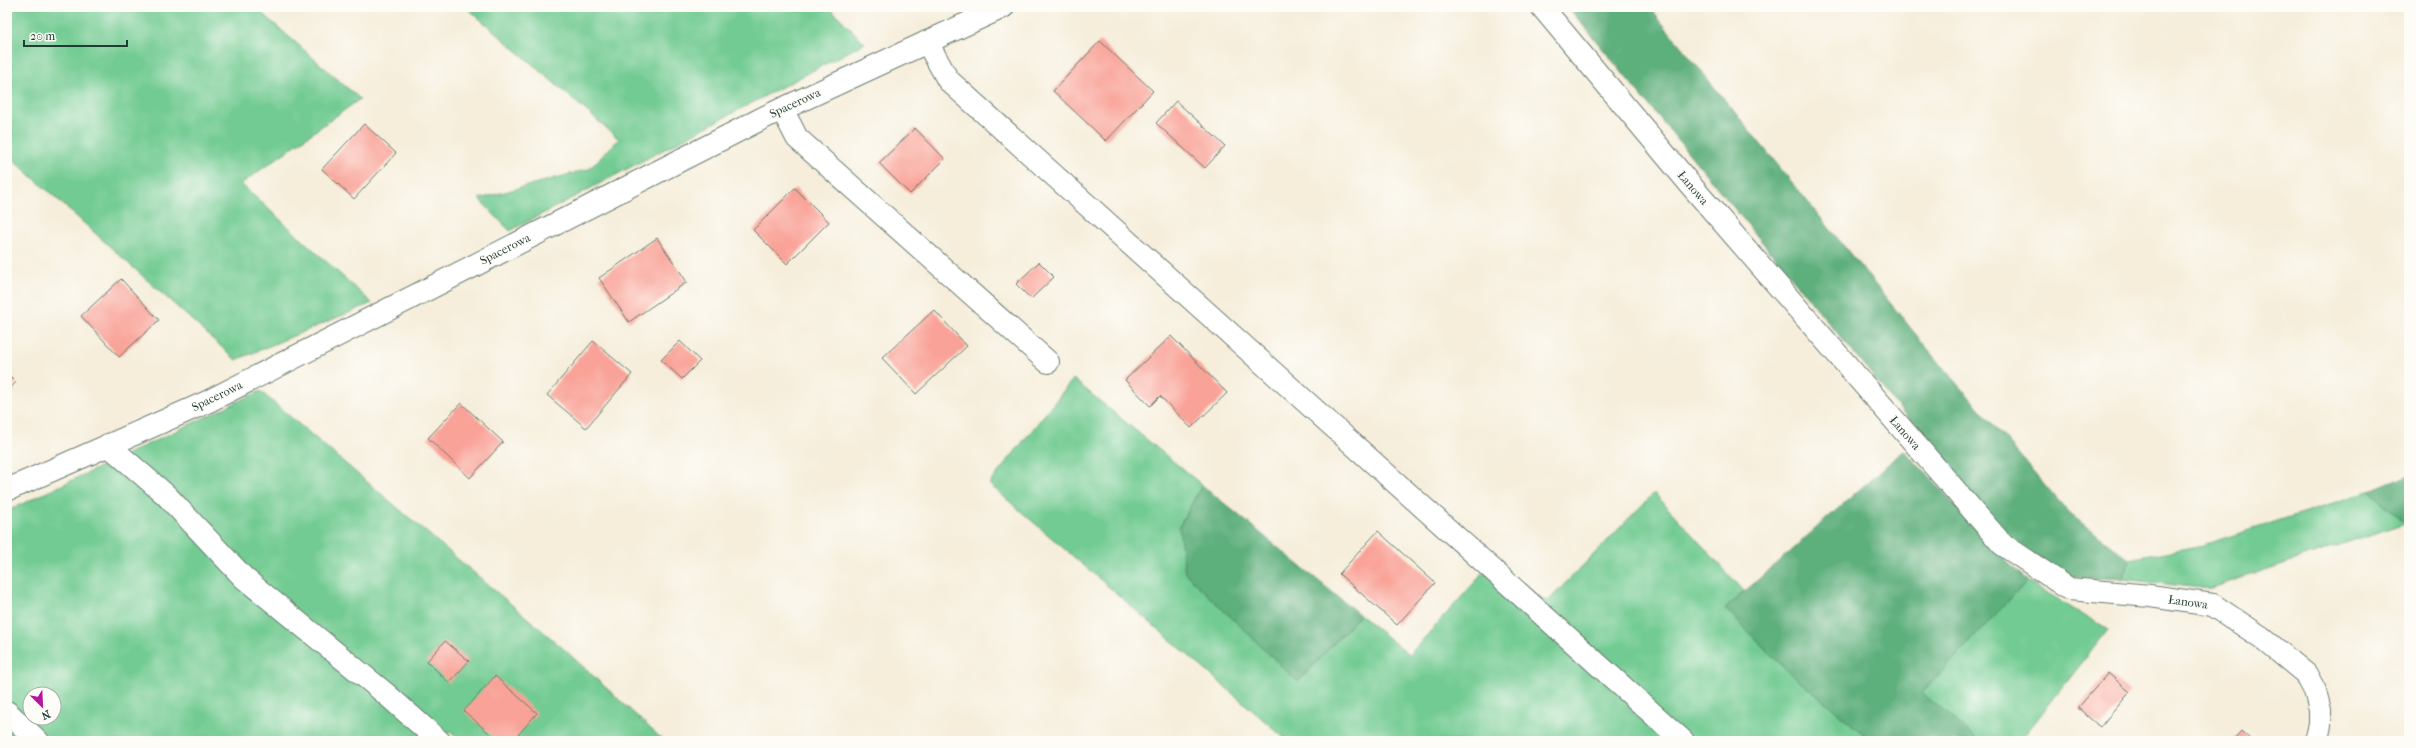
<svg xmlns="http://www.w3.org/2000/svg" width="2416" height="748" font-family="'IM FELL French Canon',serif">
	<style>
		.green { fill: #72cb92; stroke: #488463; fill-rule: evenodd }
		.forest { fill: #5daf7c; stroke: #3e7658 }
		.building { fill: #f9a297 }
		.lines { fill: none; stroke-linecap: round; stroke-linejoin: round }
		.minor-casing { stroke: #6a7b6e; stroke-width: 24 }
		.minor { stroke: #fff; stroke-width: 22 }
		.labels { text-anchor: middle; stroke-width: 3; stroke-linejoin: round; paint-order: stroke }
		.street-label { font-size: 12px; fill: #1f3d34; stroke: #fdfcf7 }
	</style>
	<rect width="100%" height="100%" fill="#fdfcf7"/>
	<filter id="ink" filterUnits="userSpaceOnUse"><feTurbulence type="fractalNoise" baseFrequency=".025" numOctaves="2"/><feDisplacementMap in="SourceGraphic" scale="8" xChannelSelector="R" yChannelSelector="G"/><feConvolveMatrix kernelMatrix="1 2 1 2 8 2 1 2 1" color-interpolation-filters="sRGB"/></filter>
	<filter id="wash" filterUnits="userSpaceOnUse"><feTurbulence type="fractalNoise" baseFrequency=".012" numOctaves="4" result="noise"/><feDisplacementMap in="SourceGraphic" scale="16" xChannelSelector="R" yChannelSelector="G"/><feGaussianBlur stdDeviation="0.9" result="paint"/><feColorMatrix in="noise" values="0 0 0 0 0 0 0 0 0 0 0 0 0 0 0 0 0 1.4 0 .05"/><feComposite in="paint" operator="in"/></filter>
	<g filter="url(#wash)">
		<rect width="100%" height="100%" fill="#f6eedb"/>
		<!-- green -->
		<g class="green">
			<path d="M7,7H255L360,99L241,184L372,303L236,360L7,154Z"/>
			<path d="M466,7H829L865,43L510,231L479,199L589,169L619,139Z"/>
			<path d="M1073,379L1202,485L1179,527L1298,682L1360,615L1409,655L1484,572L1548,601L1654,493L1744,591L1725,609L1792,675L1872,741H1288L989,484Z"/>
			<path d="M260,391L565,650L664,741H461L450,731L443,741H7V511ZM30,694H54V718H30Z"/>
			<path d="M2370,491L2405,523L2209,589L2123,579L2129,559L2203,545Z"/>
			<path d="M2027,581L2108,630L2020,741H1980L1921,693Z"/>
		</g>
		<!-- forest -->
		<g class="forest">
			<path d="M1568,7H1649L1922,342L2070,514L2129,559L2123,579L2066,577L2004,535Z"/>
			<path d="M1904,450L2027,581L1922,693L1980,741H1872L1792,675L1725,609Z"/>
			<path d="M2409,475V522L2405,523L2370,491Z"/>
			<path d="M1202,485L1360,615L1298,682L1185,573L1179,527Z"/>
		</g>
		<g id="blocks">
			<!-- building -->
			<g class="building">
				<path d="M1100,41L1153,91L1106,141L1053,91Z"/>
				<path d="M1176,101L1225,146L1205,168L1156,123Z"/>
				<path d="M364,124L396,153L354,199L322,169Z"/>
				<path d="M915,128L945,159L910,194L879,163Z"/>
				<path d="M795,188L829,222L787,264L753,230Z"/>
				<path d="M657,238L687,282L629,322L599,278Z"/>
				<path d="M1039,262L1054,277L1031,299L1016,284Z"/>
				<path d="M121,279L159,320L119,357L81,316Z"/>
				<path d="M934,310L967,346L916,394L882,358Z"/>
				<path d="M1171,336L1227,393L1191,428L1160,396L1150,406L1125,380Z"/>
				<path d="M593,341L632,374L586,428L547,395Z"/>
				<path d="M680,341L700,361L682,379L661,360Z"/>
				<path d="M7,373L16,382L7,392Z"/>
				<path d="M461,403L503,442L470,478L428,438Z"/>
				<path d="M1378,531L1435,583L1397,625L1339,574Z"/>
				<path d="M445,641L469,661L449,683L427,661Z"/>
				<path d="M2108,673L2130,692L2100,727L2078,708Z"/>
				<path d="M495,676L537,713L513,741H498L464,711Z"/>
				<path d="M2241,731L2252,741H2232Z"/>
			</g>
		</g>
	</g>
	<g filter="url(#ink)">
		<use href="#blocks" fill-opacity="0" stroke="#6a7b6e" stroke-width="1"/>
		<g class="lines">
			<!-- minor casing -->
			<g class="minor-casing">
				<g id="minor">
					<path d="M1542,7L1694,189L2002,544L2069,589L2150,596L2213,605L2261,637L2306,674L2315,691L2320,710V725L2316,741"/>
					<path d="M927,42L948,80L1683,741"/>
					<path d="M782,109L797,138L1048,362"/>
					<path d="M108,445L166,495L244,578L386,694L439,741"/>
					<path d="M7,490L207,402L765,117L1003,7"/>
					<path d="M7,712L38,741"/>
				</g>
			</g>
			<!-- minor -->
			<use href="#minor" class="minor"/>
		</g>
	</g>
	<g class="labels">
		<!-- street labels -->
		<g class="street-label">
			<text transform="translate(795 103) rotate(-25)" y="4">Spacerowa</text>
			<text transform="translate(1693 188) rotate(50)" y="4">Łanowa</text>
			<text transform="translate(505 249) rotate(-27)" y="4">Spacerowa</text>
			<text transform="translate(217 396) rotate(-26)" y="4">Spacerowa</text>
			<text transform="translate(1905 433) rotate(49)" y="4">Łanowa</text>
			<text transform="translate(2188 602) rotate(8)" y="4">Łanowa</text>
		</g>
	</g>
	<!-- margin -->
	<rect width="2416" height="748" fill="none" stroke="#fdfcf7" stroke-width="24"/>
	<!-- north arrow -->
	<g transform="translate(42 706) rotate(156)"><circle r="19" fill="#fdfcf7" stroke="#a4b0a9"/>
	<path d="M0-3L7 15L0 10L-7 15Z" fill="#b5179e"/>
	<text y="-6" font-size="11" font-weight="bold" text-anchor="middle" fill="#1f3d34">N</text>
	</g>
	<!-- scale -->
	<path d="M24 40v6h103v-6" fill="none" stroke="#1f3d34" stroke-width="2"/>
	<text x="30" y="40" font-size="12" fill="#1f3d34" stroke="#fdfcf7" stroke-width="3" paint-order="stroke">20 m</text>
</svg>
